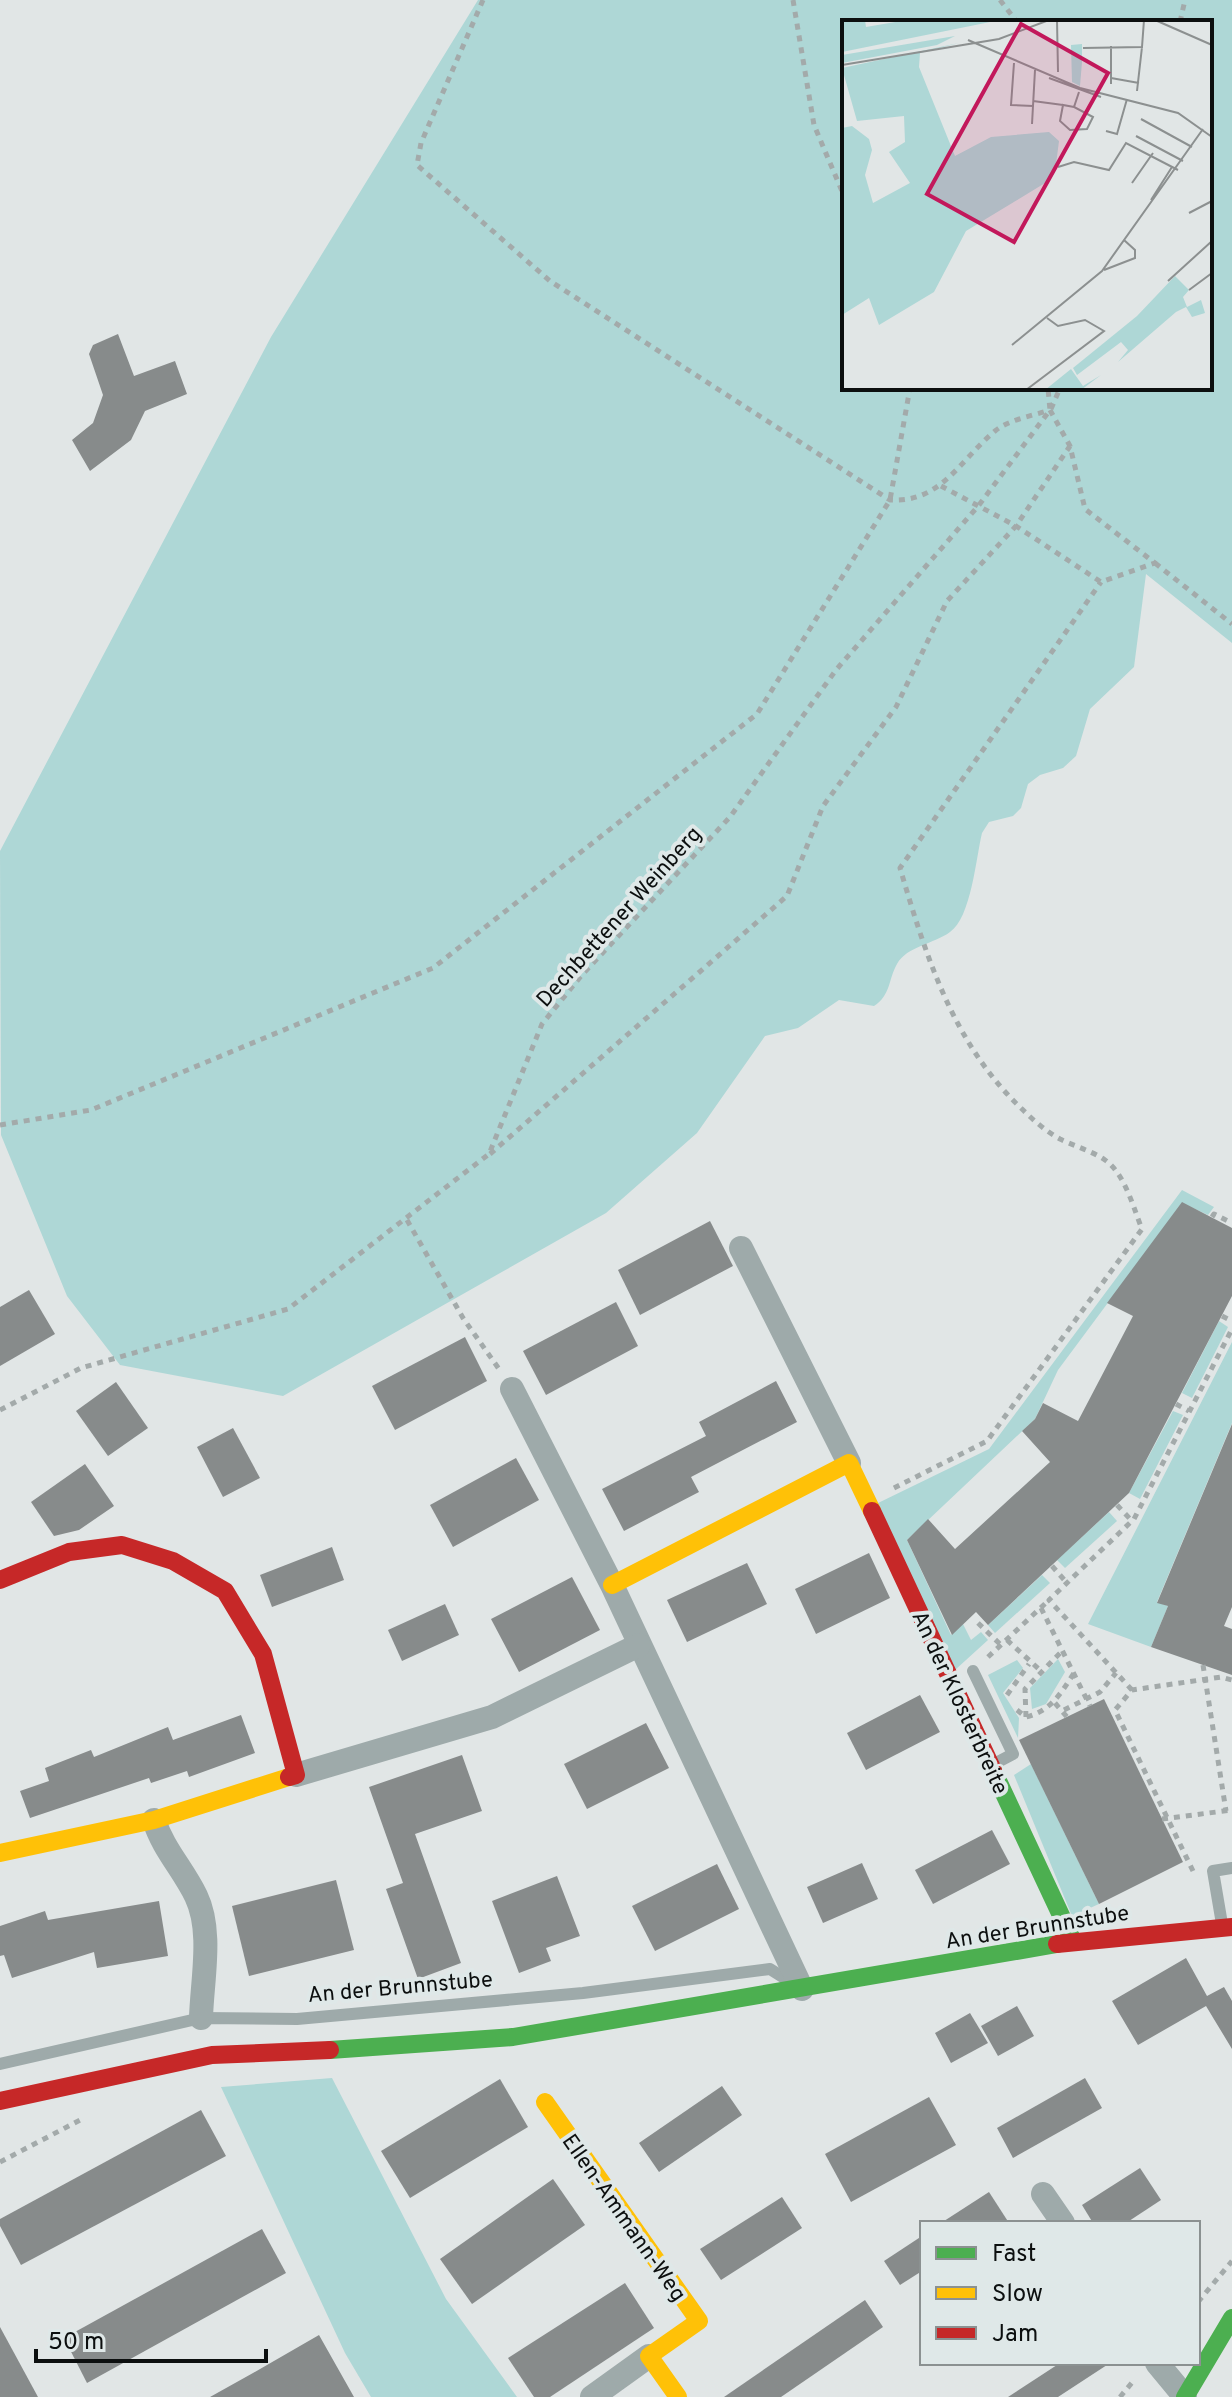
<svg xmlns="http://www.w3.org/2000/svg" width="1232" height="2397" font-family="Overpass,sans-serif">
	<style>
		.green { fill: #aed7d6; fill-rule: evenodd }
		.building { fill: #878b8b }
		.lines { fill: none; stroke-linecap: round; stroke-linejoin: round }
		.path { stroke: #a3aaaa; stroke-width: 5; stroke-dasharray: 6 6; stroke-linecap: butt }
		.lane { stroke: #9eaaaa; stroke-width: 12 }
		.street { stroke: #9eaaaa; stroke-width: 24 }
		.fast { stroke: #4caf50; stroke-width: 18 }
		.slow { stroke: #ffc107; stroke-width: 18 }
		.jam { stroke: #c62828; stroke-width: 18 }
		.labels { text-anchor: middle; stroke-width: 8; stroke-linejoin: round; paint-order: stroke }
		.street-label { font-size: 22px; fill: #0c0f0f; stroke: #dfe8e8 }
		.inset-road { fill: none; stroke: #8c9090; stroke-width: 2 }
		.view { fill: #c2185b; fill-opacity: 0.15; stroke: #c2185b; stroke-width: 4 }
		.inset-edge { fill: none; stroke: #0c0f0f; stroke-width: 4 }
	</style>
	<rect width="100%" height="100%" fill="#e1e6e6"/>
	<!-- green -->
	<g class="green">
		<path d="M478,0H1232V643L1146,574L1134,667L1090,709L1076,756L1063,768L1040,775L1028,784L1021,808L1013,816L989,822L982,833C976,858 971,918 950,932C934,944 907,946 897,964C888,980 891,995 874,1006L839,1000L798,1028L765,1036L697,1133L606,1213L283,1396L120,1365L67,1296L1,1135L0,851L271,337ZM1210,22V388H844V22Z"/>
		<path d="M1182,1190L1214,1207L1208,1215L1182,1203L1058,1370L1035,1419L907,1540L951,1635L963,1624L971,1640L981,1632L988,1640L955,1670L876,1504L989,1449Z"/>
		<path d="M1219,1321L1228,1327L1192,1398L1182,1393Z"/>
		<path d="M1232,1342V1423L1157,1602L1168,1606L1151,1647L1088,1624Z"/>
		<path d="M1173,1411L1183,1415L1140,1499L1129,1493Z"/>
		<path d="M1109,1512L1117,1521L1065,1568L1057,1560Z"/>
		<path d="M1042,1575L1050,1583L995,1633L988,1625Z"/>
		<path d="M1058,1659L1065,1672L1046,1704L1032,1709L1030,1688Z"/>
		<path d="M1017,1660L1023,1668L1003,1693L1019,1718L1018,1738L988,1675Z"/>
		<path d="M1031,1764L1099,1904L1072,1916L1014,1775Z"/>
		<path d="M332,2078L446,2299L517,2397H371L345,2353L221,2087Z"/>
	</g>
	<!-- building -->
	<g class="building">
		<path d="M118,334L134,376L175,361L187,394L145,411L131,440L90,471L72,440L93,423L103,395L89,354L93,345Z"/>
		<path d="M1182,1202L1232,1228V1296L1129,1493L988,1625L976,1612L952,1635L907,1540L928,1519L955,1549L1050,1462L1022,1431L1035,1419L1043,1403L1078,1421L1133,1316L1107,1303Z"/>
		<path d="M710,1221L733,1266L640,1315L618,1270Z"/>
		<path d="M29,1290L55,1334L0,1366V1307Z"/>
		<path d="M616,1302L638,1346L546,1395L523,1351Z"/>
		<path d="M465,1337L487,1381L395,1430L372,1386Z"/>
		<path d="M776,1381L797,1422L691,1477L699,1492L624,1531L602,1489L706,1436L699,1422Z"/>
		<path d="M116,1382L148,1428L108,1456L76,1411Z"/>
		<path d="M1232,1424V1607L1224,1626L1232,1629V1675L1151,1647L1168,1606L1157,1603Z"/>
		<path d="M233,1428L260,1478L223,1497L197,1447Z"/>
		<path d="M516,1458L539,1500L453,1547L430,1505Z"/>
		<path d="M85,1464L114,1506L79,1530L54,1536L31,1502Z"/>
		<path d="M332,1547L344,1580L272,1607L260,1575Z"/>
		<path d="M869,1553L890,1598L816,1634L795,1589Z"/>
		<path d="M747,1563L767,1604L687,1642L667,1600Z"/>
		<path d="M572,1577L600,1630L519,1672L491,1619Z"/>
		<path d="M445,1604L459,1635L402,1661L388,1630Z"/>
		<path d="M920,1695L940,1732L866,1770L847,1733Z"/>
		<path d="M1104,1699L1183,1862L1099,1904L1019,1740Z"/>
		<path d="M241,1715L255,1753L189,1777L187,1771L151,1783L149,1778L30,1818L20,1791L49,1781L45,1768L91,1750L94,1757L168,1727L173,1740Z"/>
		<path d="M646,1723L669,1768L587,1809L564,1764Z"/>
		<path d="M462,1755L482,1811L415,1834L461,1963L418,1979L386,1889L403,1883L369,1787Z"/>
		<path d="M992,1830L1010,1864L933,1904L915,1870Z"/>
		<path d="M862,1863L878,1899L823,1923L807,1887Z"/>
		<path d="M717,1864L739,1909L655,1951L632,1906Z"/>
		<path d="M557,1876L580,1936L546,1948L551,1961L519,1973L492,1901Z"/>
		<path d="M336,1880L354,1950L249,1976L232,1906Z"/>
		<path d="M159,1901L168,1956L97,1968L94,1952L12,1978L4,1955L0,1956V1926L45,1911L48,1920Z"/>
		<path d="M1186,1958L1207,1996L1224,1987L1232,2001V2049L1206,2006L1138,2045L1112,2001Z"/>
		<path d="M1017,2006L1034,2036L998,2056L981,2026Z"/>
		<path d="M970,2013L988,2043L951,2063L935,2033Z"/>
		<path d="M1085,2078L1102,2108L1013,2158L997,2128Z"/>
		<path d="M500,2079L528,2127L410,2198L381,2151Z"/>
		<path d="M722,2086L742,2115L659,2172L639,2143Z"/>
		<path d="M929,2097L956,2145L851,2202L825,2154Z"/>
		<path d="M201,2110L226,2156L21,2265L0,2226V2219Z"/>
		<path d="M1140,2168L1161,2200L1126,2223H1093L1082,2205Z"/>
		<path d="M553,2179L585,2225L472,2304L440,2259Z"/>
		<path d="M989,2192L1009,2223H941Z"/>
		<path d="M782,2197L802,2228L721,2280L700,2249Z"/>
		<path d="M262,2229L286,2273L87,2383L64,2338Z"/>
		<path d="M922,2236V2271L900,2285L884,2261Z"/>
		<path d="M625,2283L654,2328L550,2397H534L508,2358Z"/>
		<path d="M865,2300L883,2327L781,2397H724Z"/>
		<path d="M0,2327L38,2397H0Z"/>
		<path d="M319,2335L354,2397H210L253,2373Z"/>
		<path d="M1060,2363H1110L1058,2397H1008Z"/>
	</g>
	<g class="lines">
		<!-- path -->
		<g class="path">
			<path d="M483,0L421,143L417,165L550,281L890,500C941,503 960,460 995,431C1008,420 1031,416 1047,411"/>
			<path d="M793,0L814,125L844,196"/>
			<path d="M1000,0L1017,22"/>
			<path d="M1180,22L1185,0"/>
			<path d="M1051,409L1060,388"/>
			<path d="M1050,410L1070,446L1085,509L1155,563L1101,582"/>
			<path d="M941,486L1016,526L1101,582"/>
			<path d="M1155,563L1232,624"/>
			<path d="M0,1125L91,1110L433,968L757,714L890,500L910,388"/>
			<path d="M490,1154L787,896L823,806L896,707L947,601L1016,526L1070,446"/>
			<path d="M1212,1217L1214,1214L1232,1223"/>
			<path d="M407,1220L463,1318L499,1369"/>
			<path d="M1222,1316L1232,1321"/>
			<path d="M1176,1404L1189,1411"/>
			<path d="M0,1410L81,1368L288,1309L489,1154L542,1024L581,976L730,817L836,670L979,505L1050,410L1048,388"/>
			<path d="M894,1488L987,1441L1142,1229C1133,1207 1125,1174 1105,1160C1092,1151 1074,1146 1060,1139C1047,1132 1033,1120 1022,1109C953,1044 926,956 900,868L1101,582"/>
			<path d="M1117,1505L1132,1521"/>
			<path d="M1052,1566L1067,1583"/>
			<path d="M1041,1608L1090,1706"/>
			<path d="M978,1623L1001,1645"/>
			<path d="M1007,1640L1041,1671"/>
			<path d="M988,1657L1049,1600"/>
			<path d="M1203,1665L1226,1811"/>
			<path d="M1132,1690L1049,1600L1134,1519L1232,1329"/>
			<path d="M1007,1695L1029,1664"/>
			<path d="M1055,1703L1067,1717"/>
			<path d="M1017,1710L1026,1717C1051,1711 1061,1693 1074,1673"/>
			<path d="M1064,1710L1100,1692L1116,1673"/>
			<path d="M1026,1717L1025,1689L1063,1650"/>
			<path d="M1162,1819L1232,1810"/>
			<path d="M1193,1871L1115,1710L1132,1690L1221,1677L1232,1680"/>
			<path d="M0,2162L84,2118"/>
			<path d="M1198,2302L1232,2261"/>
			<path d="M1120,2397L1135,2379"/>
		</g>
		<!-- lane -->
		<g class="lane">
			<path d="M973,1671L1013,1754L994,1764"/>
			<path d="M1222,1924L1213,1871L1232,1868"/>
			<path d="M0,2064L201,2018L297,2019L583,1993L770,1969L789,1981"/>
		</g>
		<!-- street -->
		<g class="street">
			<path d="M741,1248L849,1463"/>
			<path d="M512,1389L612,1585L802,1989"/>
			<path d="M296,1775L492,1717L639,1645"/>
			<path d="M154,1820C163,1849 183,1869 196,1896C213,1931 202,1980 201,2018"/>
			<path d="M1043,2194L1063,2223"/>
			<path d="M1157,2363L1185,2397"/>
			<path d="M592,2397L649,2356"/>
		</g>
		<!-- fast -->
		<g class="fast">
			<path d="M993,1770L1073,1941"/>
			<path d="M330,2050L513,2037L1057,1944"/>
			<path d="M1185,2397L1232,2318"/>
		</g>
		<!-- slow -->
		<g class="slow">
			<path d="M612,1585L849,1463L872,1511"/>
			<path d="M0,1853L154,1820L289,1777"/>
			<path d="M545,2102L699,2321L649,2356L678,2397"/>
		</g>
		<!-- jam -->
		<g class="jam">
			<path d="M872,1511L993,1770"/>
			<path d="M0,1580L69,1552L122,1545L173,1561L225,1591L263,1654L296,1775L289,1777"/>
			<path d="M1057,1944L1232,1927"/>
			<path d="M0,2101L212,2055L330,2050"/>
		</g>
	</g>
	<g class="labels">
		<!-- street labels -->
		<g class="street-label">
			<text transform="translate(618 916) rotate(-48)" y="8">Dechbettener Weinberg</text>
			<text transform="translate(961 1702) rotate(65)" y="8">An der Klosterbreite</text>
			<text transform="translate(1037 1926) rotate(-9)" y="8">An der Brunnstube</text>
			<text transform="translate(400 1986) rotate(-5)" y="8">An der Brunnstube</text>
			<text transform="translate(625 2217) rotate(55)" y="8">Ellen-Ammann-Weg</text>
		</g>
	</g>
	<!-- overview -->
	<g transform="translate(842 20)">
		<rect width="370" height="370" fill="#e1e6e6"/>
		<path d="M0,0H23L24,7L65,0H158L0,32ZM113,16L95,25L0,43V35ZM117,23L78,33L77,47L113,136L149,117L207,112L217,121L213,152L208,160L124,211L92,272L37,305L27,278L0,295V108L10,106L27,119L30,130L23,155L31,183L68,163L47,132L63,122L62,96L15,101L0,48ZM240,24V42L238,66L230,62L229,25ZM333,256L347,270L341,277L345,287L359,280L363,293L350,297L344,287L334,292L276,342L286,330L279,322L235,355L231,348L295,296ZM229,349L241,366L259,355L239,370H203Z" fill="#aed7d6"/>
		<path class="inset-road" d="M215,0L216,52M313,0L370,25M126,20L238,68L336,93L370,117M241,28L300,27L302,0M172,43L169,85L191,86M0,45L157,19L207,0M207,58L259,77M269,58L297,63M269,64V26M295,71L300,27M191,81L221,85M232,87L221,85L218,101L228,110L245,109L251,97L232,87L237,72M299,99L350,127M190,104L193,50M264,111L275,114L285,79M294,116L341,141M216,147L232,142L267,150L284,123L336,150M290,163L311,133M309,180L330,147M347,193L370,181M262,250L293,238V230L282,220M326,261L370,221M347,270L370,253M170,325L260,251L361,109M184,370L262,311L243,300L216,306L205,298"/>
		<path class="view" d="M179,4L266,53L172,222L85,174Z"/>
		<rect width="370" height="370" class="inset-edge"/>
	</g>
	<!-- legend -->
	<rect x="920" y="2221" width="280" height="144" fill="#dfe8e8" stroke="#8b9191" stroke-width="2"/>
	<rect x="936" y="2247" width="40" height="12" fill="#4caf50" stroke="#8b9191" stroke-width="2"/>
	<text x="992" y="2261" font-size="24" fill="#0c0f0f">Fast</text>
	<rect x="936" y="2287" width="40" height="12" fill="#ffc107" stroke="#8b9191" stroke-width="2"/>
	<text x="992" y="2301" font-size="24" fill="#0c0f0f">Slow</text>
	<rect x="936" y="2327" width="40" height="12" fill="#c62828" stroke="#8b9191" stroke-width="2"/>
	<text x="992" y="2341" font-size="24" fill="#0c0f0f">Jam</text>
	<!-- scale -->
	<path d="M36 2349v12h230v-12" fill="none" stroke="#0c0f0f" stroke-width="4"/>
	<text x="48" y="2349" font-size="24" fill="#0c0f0f" stroke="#dfe8e8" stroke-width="6" paint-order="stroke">50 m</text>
</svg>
